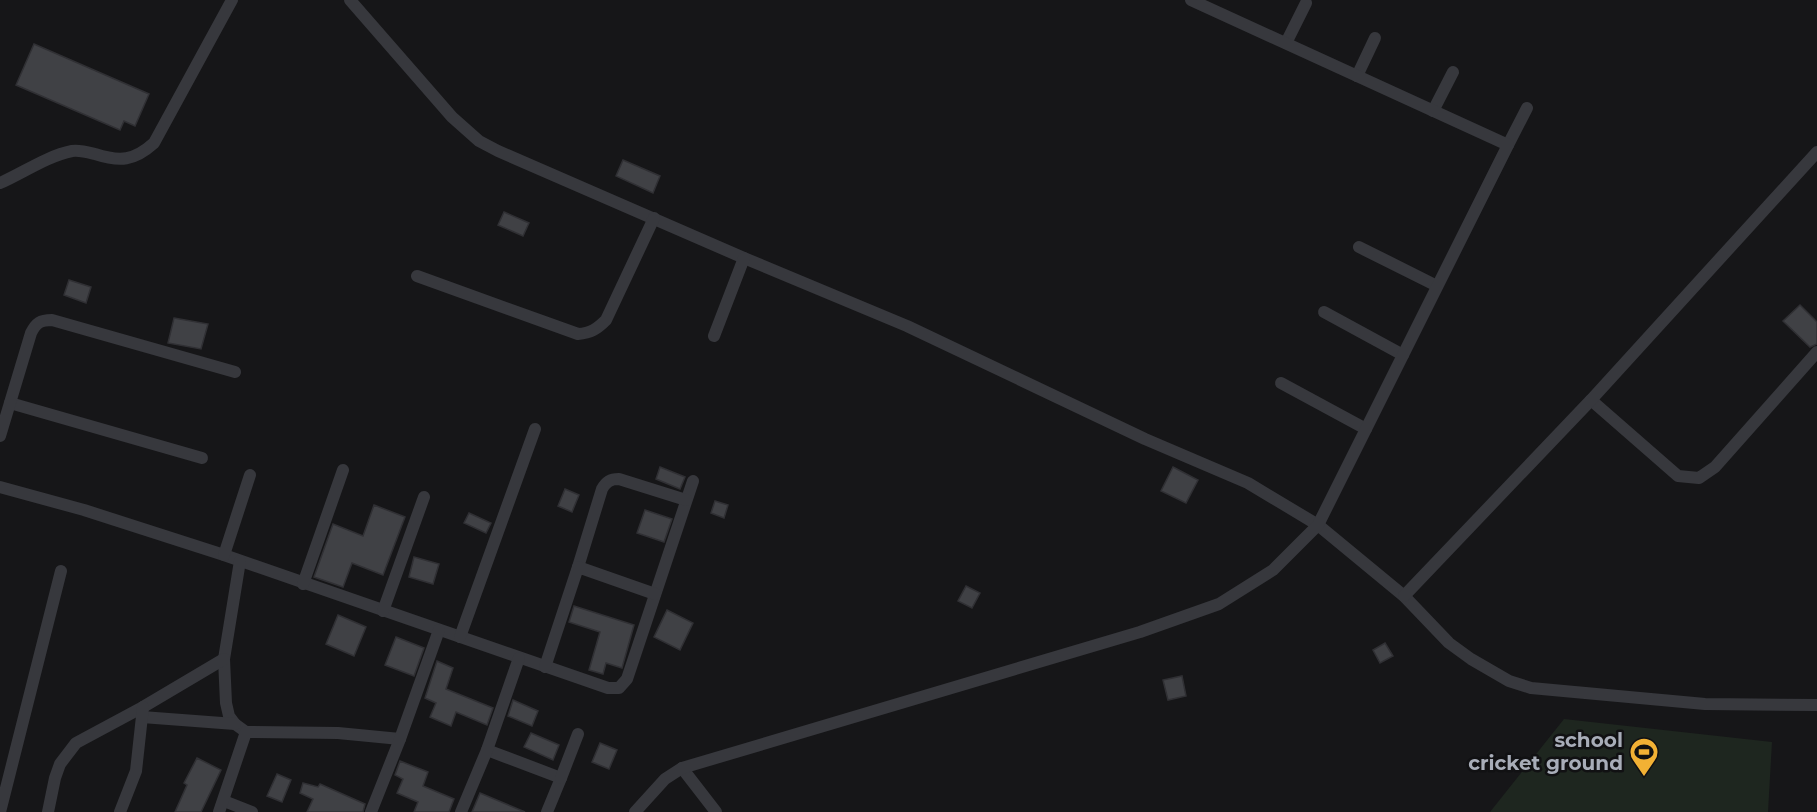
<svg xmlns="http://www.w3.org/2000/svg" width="1817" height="812" font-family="Montserrat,sans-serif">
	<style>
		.green { fill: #1e261f }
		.building { fill: #404145; stroke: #303034; stroke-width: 1.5 }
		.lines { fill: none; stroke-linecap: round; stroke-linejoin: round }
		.street { stroke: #37383d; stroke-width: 12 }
		.labels { text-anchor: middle; stroke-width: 5; stroke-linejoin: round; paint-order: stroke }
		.poi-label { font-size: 20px; font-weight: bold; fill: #a8adb8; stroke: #111113; text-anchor: end }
	</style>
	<rect width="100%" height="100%" fill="#161618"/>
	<!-- green -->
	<path class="green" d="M1564,719L1772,742L1768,812H1490Z"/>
	<!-- building -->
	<g class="building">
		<path d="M34,44L149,94L135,126L124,121L120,130L16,85Z"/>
		<path d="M623,160L660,176L653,193L616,176Z"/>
		<path d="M504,212L529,223L523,236L498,225Z"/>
		<path d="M69,280L91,287L86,303L64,295Z"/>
		<path d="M1800,305L1817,322V344L1810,347L1783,321Z"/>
		<path d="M174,318L208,324L201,349L168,343Z"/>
		<path d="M660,467L685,477L680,489L656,479Z"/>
		<path d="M1173,467L1198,480L1186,503L1161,491Z"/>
		<path d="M565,489L579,495L572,512L558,506Z"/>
		<path d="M715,501L728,505L724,518L711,513Z"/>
		<path d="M374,505L405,517L383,575L352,563L343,587L314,577L333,524L363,536Z"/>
		<path d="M645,510L672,519L664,542L637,533Z"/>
		<path d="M469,513L491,523L486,533L464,523Z"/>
		<path d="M414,557L439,564L433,584L409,577Z"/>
		<path d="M966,586L980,593L972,608L958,601Z"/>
		<path d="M574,606L634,625L622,668L606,663L603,674L589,670L600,632L569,622Z"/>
		<path d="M667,610L693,623L680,650L654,637Z"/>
		<path d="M338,615L366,627L354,656L326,644Z"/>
		<path d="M396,637L424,648L414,676L385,665Z"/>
		<path d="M1385,643L1393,656L1380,663L1373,650Z"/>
		<path d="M437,661L453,668L446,689L493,708L487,725L456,712L451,726L430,717L436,703L425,698Z"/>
		<path d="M1182,676L1186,696L1168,700L1163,680Z"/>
		<path d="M513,700L538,711L532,726L508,716Z"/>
		<path d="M531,733L559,745L553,760L524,747Z"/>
		<path d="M600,743L617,750L609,769L592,762Z"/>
		<path d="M197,758L221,770L201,812H175L187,785L184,783Z"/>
		<path d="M400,761L428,772L423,786L454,799L449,812H414L418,802L397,793L403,779L395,775Z"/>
		<path d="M277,774L291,780L282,802L267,796Z"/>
		<path d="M303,783L318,787L320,784L365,804L363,812H307L313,799L300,793Z"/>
		<path d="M480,793L525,812H472Z"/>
	</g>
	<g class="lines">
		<!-- street -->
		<g class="street">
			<path d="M350,0L452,117L479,141L498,151L744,258L907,326L1145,439L1248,483L1318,525L1404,596L1449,643L1471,659L1509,681L1531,688L1705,704L1817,705"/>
			<path d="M1286,43L1306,3"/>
			<path d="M1357,76L1375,38"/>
			<path d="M1433,111L1453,72"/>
			<path d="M1508,145L1527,108"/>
			<path d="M0,183C23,173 47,156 72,151C80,150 87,152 95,154C120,162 134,161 154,143L232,0"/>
			<path d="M1359,247L1437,286"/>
			<path d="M417,276L578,334C591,333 597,329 606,320L654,218"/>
			<path d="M1324,312L1403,355"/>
			<path d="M714,336L744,258"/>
			<path d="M1281,383L1366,429"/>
			<path d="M1591,400L1678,476L1699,478L1715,467L1817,352"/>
			<path d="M10,403L202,458"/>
			<path d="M0,436L31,333C36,323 40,320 52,320L235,372"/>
			<path d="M0,487L84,510L224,555L608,688H619L627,679L693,481"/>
			<path d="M224,555L250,475"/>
			<path d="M240,561L224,659L226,703L229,716L235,724L246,732"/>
			<path d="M578,567L602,489C606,482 610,479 619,479L686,500"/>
			<path d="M303,584L343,470"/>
			<path d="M1404,596L1591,400L1817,152"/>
			<path d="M383,611L424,497"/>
			<path d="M460,637L535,429"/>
			<path d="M545,667L578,567L655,594"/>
			<path d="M142,717L235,724"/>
			<path d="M487,750L561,778L547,812"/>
			<path d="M682,768L716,812"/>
			<path d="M561,778L578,734"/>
			<path d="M224,801L252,812"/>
			<path d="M0,812L61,571"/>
			<path d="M48,812L55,778L60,764L76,743L143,707L224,659"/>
			<path d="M120,812L136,771L143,707"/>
			<path d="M219,812L246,732L338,733L400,739"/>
			<path d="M371,812L400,739L439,630"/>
			<path d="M461,812L487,750L519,658"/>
			<path d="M635,812L665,779L682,768L1140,632L1219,604L1273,570L1318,525L1508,145L1191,0"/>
		</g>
	</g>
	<!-- icons -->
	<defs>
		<g id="stadium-pin" transform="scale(1.5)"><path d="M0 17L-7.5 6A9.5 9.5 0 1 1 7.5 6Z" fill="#f2b134" stroke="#111113"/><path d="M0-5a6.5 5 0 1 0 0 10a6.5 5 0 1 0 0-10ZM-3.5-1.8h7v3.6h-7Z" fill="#111"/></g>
	</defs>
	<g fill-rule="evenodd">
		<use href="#stadium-pin" x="1644" y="752"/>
	</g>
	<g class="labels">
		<!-- poi labels -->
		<g class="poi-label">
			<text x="1623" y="747">school<tspan x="1623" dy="23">cricket ground</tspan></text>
		</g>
	</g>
</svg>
